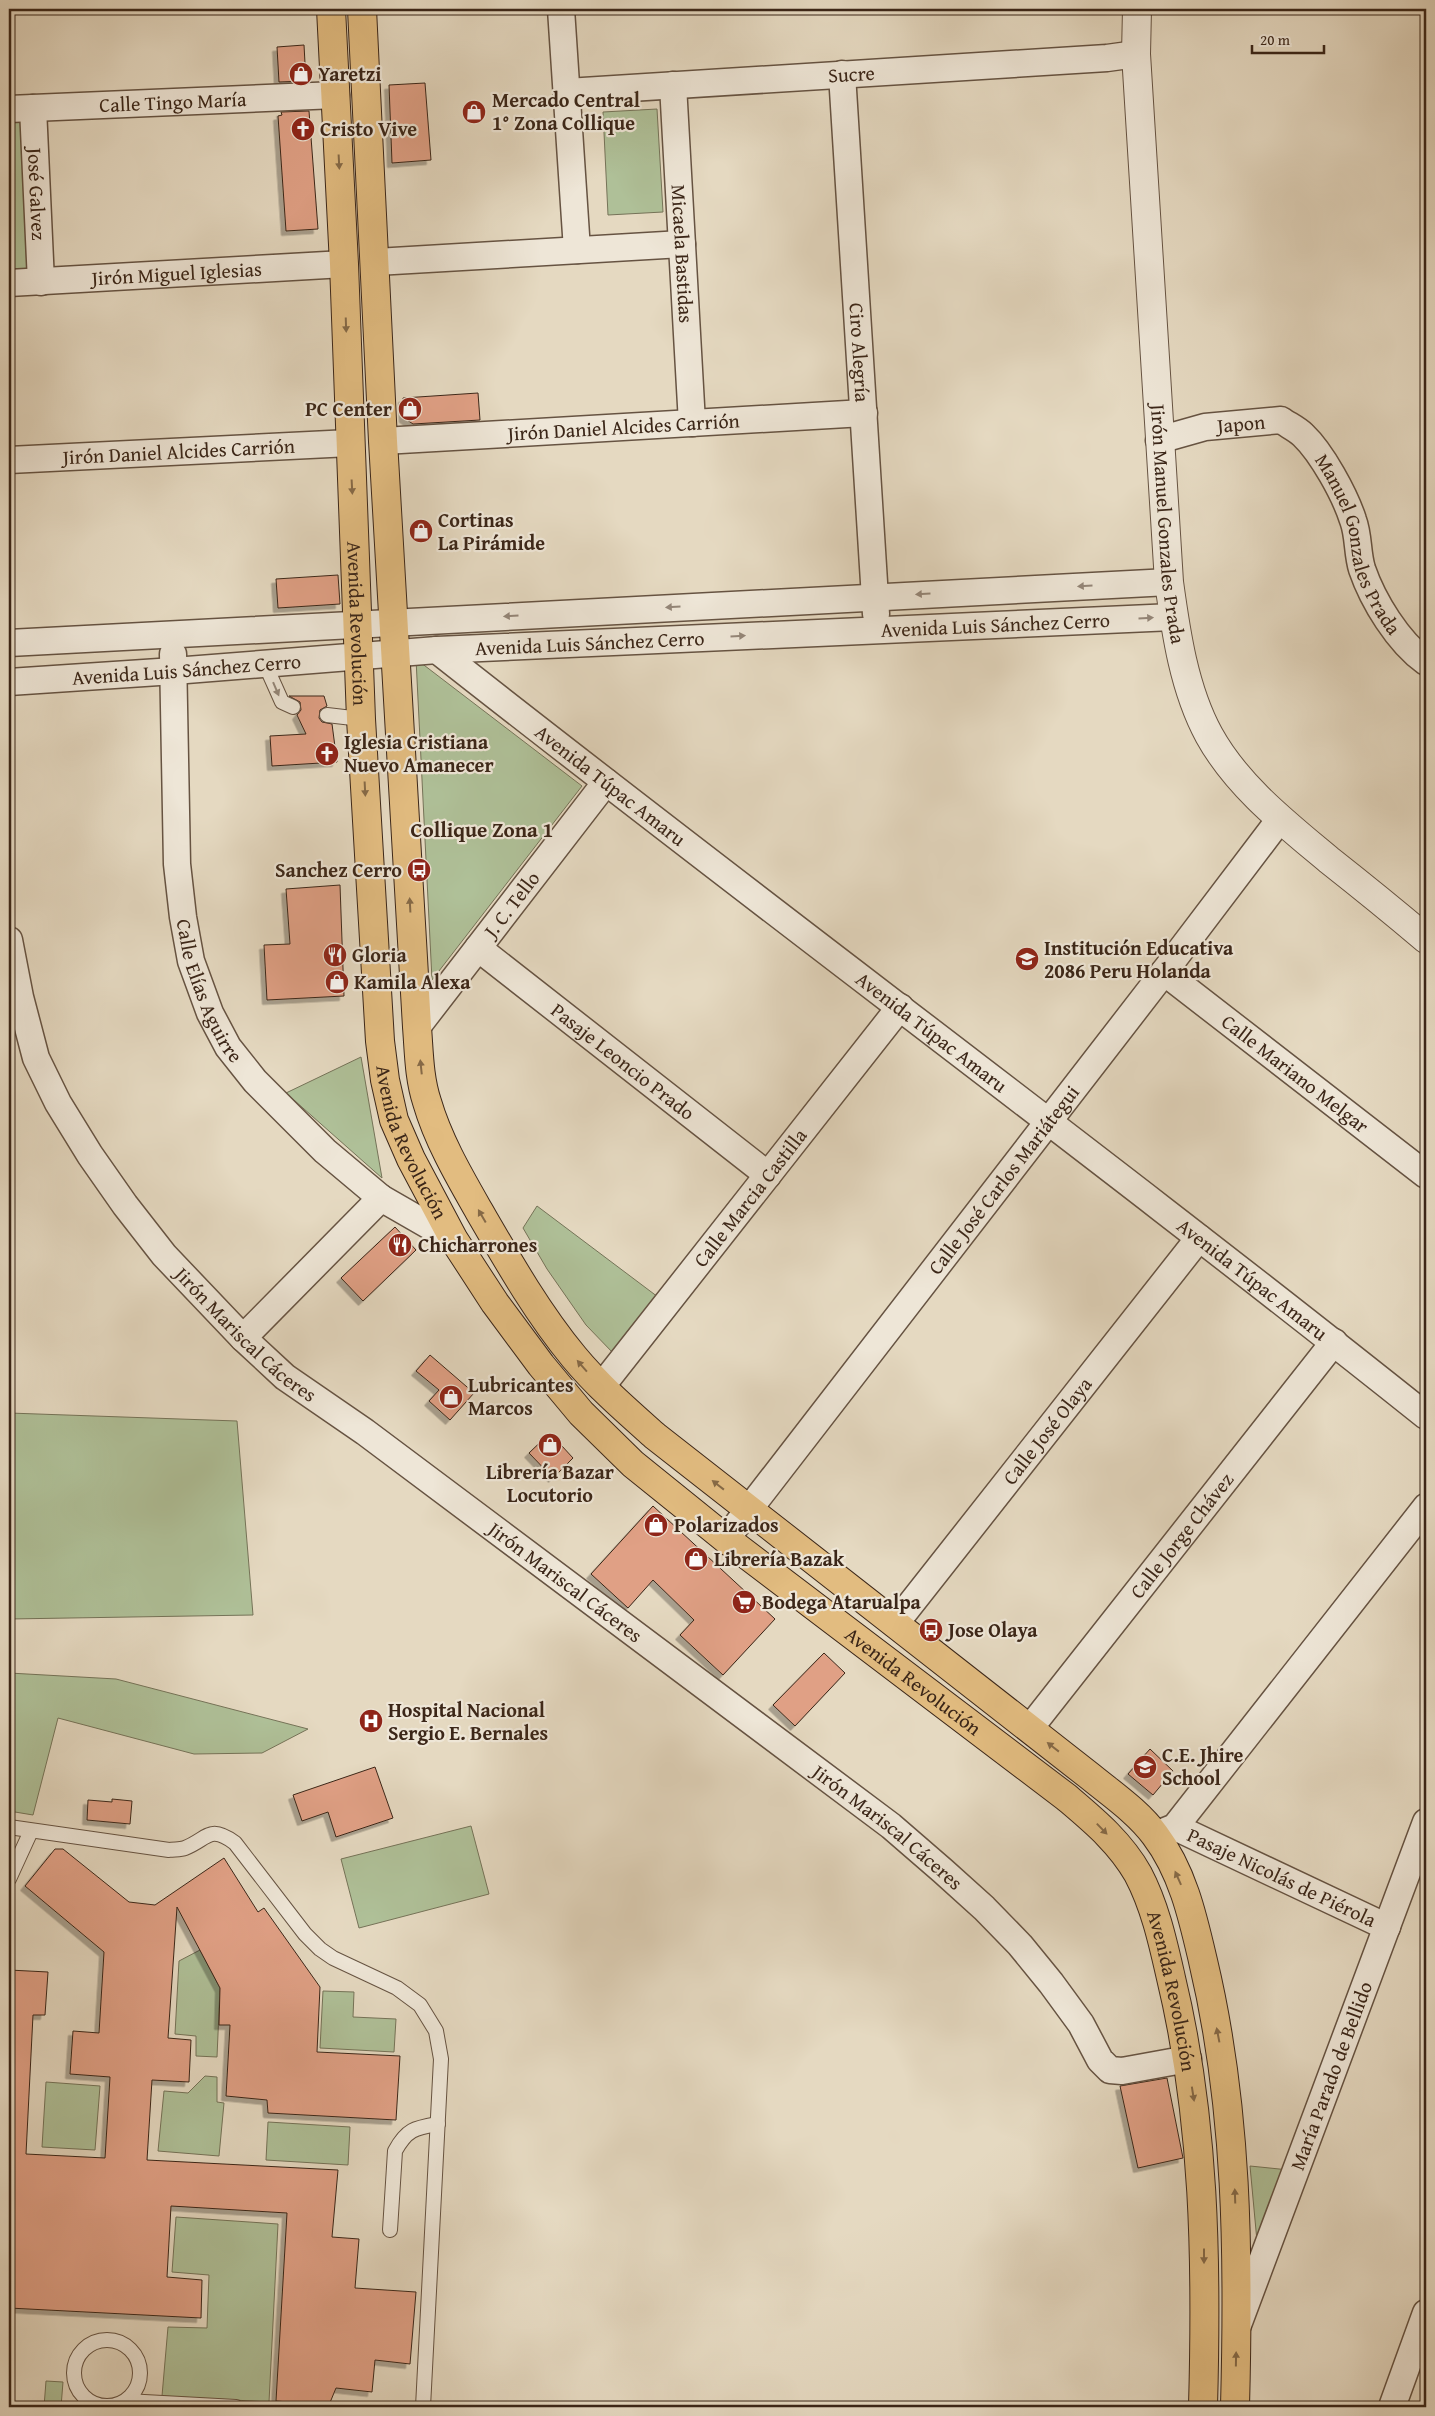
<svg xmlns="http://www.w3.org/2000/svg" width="1435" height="2416" font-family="'Gentium Book Plus',serif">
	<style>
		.green { fill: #afc098; stroke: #757358 }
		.building { fill: #e0a085; stroke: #3b2618; filter: url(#shadow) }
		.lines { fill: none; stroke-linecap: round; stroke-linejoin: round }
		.service-casing { stroke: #665342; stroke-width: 16 }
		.minor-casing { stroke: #665342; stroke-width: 29 }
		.tertiary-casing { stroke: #665342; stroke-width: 30 }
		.primary-casing { stroke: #3b2618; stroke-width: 30 }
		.service { stroke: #eee6d7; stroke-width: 14 }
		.minor { stroke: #eee6d7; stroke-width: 26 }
		.tertiary { stroke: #eee6d7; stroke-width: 28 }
		.primary { stroke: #e2bc80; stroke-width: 28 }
		.oneway { fill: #866a47 }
		.oneway2 { fill: #948678 }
		.labels { text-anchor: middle; stroke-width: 4.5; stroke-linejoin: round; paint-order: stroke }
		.street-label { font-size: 20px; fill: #3b2618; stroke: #eee6d7 }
		.poi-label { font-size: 20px; font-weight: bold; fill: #3b2618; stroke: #eee6d7; text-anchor: start }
		.neighbourhood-label { font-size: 21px; font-weight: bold; fill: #3b2618; stroke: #eee6d7 }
	</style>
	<defs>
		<filter id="shadow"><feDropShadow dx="-4.5" dy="4.5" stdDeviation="0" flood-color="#0004"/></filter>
	</defs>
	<rect width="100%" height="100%" fill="#e5d9c1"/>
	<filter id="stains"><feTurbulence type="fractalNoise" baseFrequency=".004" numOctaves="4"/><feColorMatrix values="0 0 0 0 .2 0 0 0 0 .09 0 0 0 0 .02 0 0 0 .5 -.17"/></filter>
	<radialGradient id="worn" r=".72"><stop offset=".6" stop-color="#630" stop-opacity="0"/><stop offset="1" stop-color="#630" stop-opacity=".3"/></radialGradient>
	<!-- green -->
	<g class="green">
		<path d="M657,109L663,212L608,215L603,112Z"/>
		<path d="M21,122L27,271H9V123Z"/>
		<path d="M416,659L582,786L432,980Z"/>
		<path d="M361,1057L382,1178L286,1093Z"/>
		<path d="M537,1206L658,1297L614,1354L586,1325L547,1269L523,1228Z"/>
		<path d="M9,1413L237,1421L253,1615L9,1619Z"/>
		<path d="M9,1673L116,1679L308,1729L262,1753L194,1754L58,1718L33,1815L9,1811Z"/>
		<path d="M471,1826L489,1894L359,1928L341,1859Z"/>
		<path d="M200,1950L220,1988L217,2057L196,2056V2036L175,2034L179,1961Z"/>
		<path d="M323,1991L354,1992L353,2017L396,2019L394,2052L320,2048Z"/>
		<path d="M205,2076L217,2077V2102L224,2103L219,2156L158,2151L164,2091L188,2093Z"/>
		<path d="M46,2082L100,2086L95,2150L42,2147Z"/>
		<path d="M268,2122L350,2127L348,2165L266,2160Z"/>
		<path d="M1250,2166L1289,2170L1258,2252Z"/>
		<path d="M176,2217L278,2224L269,2402L162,2396L168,2327L207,2328L209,2275L172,2272Z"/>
		<path d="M46,2381L63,2382L61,2407H44Z"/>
	</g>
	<!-- building -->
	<g class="building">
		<path d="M304,45L306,81L279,82L277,47Z"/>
		<path d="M425,83L431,160L392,163L389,85Z"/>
		<path d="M309,111L318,229L286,231L278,116L282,115L281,112Z"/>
		<path d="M478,393L480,420L413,424L404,418L403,398Z"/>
		<path d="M338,575L340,604L278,608L276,579Z"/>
		<path d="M289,696H324L327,706L320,710L319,718L322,722L332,724L337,762L272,766L270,736L306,734L297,715L301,710L300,702Z"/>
		<path d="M340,885L344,996L267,1000L264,945L290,944L286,889Z"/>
		<path d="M395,1227L416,1250L363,1301L341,1278Z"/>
		<path d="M430,1355L474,1393L450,1420L429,1401L439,1390L416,1371Z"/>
		<path d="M550,1433L573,1458L553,1478L529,1453Z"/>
		<path d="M653,1506L775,1619L723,1675L680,1635L694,1620L653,1580L628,1608L591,1574Z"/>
		<path d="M824,1653L845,1673L795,1726L773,1705Z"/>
		<path d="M1150,1749L1173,1771L1153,1795L1128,1774Z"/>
		<path d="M375,1767L393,1818L336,1837L328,1812L302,1821L293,1795Z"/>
		<path d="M112,1799L132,1801L130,1824L87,1820L88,1800L112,1802Z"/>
		<path d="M55,1849H63L129,1902L155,1905L224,1858L258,1912L264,1908L320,1987L317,2052L400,2056L396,2120L268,2113L267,2100L226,2096L230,2025H219L220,1988L177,1907L168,2038L191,2040L189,2082L152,2080L147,2160L338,2170L332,2237L359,2239L355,2288L416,2292L410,2364L375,2360L372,2392L336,2388L329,2405L276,2401L287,2213L171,2206L167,2277L202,2280L201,2318L9,2308V1970L48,1972L45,2015H33L26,2154L105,2158L110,2077L70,2074L73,2031L99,2033L104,1952L25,1886Z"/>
		<path d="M1167,2078L1183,2158L1138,2168L1120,2086Z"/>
	</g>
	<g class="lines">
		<!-- service casing -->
		<g class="service-casing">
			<g id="service">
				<path d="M265,664L282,702L293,707"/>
				<path d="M327,715L361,719"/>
				<path d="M9,1827L169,1850C174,1849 180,1850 185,1848C208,1839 209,1824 235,1843L305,1934L320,1949L333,1958L397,1988L420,2005L436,2031L441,2059L423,2407"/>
				<path d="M9,1879L31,1831"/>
				<path d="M390,2230L395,2151C407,2129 415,2128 438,2124"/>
				<circle cx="107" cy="2373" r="33"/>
				<path d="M126,2401L236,2407"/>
			</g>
		</g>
		<!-- minor casing -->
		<g class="minor-casing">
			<g id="minor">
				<path d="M561,9L577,250"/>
				<path id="s1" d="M842,74L876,614"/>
				<path id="s2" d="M673,85L692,423"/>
				<path id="s3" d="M567,92L1107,58L1136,54"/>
				<path id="s4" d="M33,108L41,282"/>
				<path id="s5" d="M9,109L336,95"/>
				<path d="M376,262L682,244"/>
				<path id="s6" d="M9,283L344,264"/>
				<path id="s7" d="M1159,440L1205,427L1281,420C1288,425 1297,429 1303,435C1322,453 1345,495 1353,520C1359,536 1357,553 1362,569C1373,601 1398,642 1426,662"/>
				<path id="s8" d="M383,441L864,413"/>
				<path id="s9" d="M9,460L350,443"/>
				<path d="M9,643L1169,582"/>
				<path id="s10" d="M437,650C764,908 1100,1156 1426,1416"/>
				<path id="s11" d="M173,654L177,864L183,917L191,961L210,1013L228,1047L255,1081L325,1151L381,1198L454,1240"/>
				<path id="s12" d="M9,682L174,671L437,650L1173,617"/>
				<path id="s13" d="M9,940L20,997L36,1058L58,1103L90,1155L125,1205L164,1255L243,1338L285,1377L365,1432L891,1826L943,1871L984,1908L1020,1945L1051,1983L1081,2024L1100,2060L1110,2070L1122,2071L1188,2059"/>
				<path id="s14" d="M478,948L768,1175"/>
				<path id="s15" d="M1164,972L1426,1175"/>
				<path id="s16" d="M417,1027L606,782"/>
				<path d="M243,1338L381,1198"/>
				<path id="s17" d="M601,1387L900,1007"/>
				<path id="s18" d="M726,1539L1164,972L1280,819"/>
				<path id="s19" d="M895,1624L1199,1238"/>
				<path id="s20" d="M1030,1728L1334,1342"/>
				<path id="s21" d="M1175,1827L1387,1927"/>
				<path d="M1155,1835L1175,1827L1426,1507"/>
				<path id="s22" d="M1238,2325L1426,1822"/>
				<path d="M1392,2407L1426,2313"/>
			</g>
		</g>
		<!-- tertiary casing -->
		<g class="tertiary-casing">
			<g id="tertiary">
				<path id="s23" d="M1137,9L1136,54L1169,582C1176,633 1184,689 1209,735C1237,786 1286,824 1329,860C1362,886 1394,912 1426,939"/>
			</g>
		</g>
		<!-- primary casing -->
		<g class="primary-casing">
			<g id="primary">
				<path id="s24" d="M331,9L344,264L361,719L380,1041L385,1080L394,1120L411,1159L454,1240L495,1303L541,1365L581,1413L633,1464L726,1539L1066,1797C1093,1820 1120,1842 1138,1874C1155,1906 1163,1943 1171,1978C1205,2119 1207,2263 1203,2407"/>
				<path d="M362,9L383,441L417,1027C419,1052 419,1078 427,1102C438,1140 459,1176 479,1211C508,1261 537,1312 574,1357C598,1386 627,1411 655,1436L1091,1777C1113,1795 1138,1812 1155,1835C1183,1872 1193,1918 1203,1961C1238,2108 1239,2257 1235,2407"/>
			</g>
		</g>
		<!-- service -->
		<use href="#service" class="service"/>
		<!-- minor -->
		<use href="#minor" class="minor"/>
		<!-- tertiary -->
		<use href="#tertiary" class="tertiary"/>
		<!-- primary -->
		<use href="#primary" class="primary"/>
	</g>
	<!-- one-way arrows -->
	<defs><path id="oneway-solid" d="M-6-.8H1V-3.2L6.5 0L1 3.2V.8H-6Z" transform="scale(1.25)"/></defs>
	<g class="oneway">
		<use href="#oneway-solid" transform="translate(339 162) rotate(87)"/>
		<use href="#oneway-solid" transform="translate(346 325) rotate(88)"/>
		<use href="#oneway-solid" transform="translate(352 487) rotate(87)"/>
		<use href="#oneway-solid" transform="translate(365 789) rotate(87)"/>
		<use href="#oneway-solid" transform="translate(410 905) rotate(-93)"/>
		<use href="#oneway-solid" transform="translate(421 1067) rotate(-96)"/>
		<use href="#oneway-solid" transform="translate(482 1216) rotate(-120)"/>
		<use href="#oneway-solid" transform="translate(582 1366) rotate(-131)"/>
		<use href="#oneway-solid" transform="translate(718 1485) rotate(-142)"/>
		<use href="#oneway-solid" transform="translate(1053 1747) rotate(-142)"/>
		<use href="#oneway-solid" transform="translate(1102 1829) rotate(46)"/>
		<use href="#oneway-solid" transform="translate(1178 1878) rotate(-114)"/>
		<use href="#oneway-solid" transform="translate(1218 2035) rotate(-101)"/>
		<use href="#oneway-solid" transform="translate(1193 2094) rotate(81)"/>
		<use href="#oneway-solid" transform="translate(1235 2196) rotate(-92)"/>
		<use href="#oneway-solid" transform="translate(1204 2256) rotate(90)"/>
		<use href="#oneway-solid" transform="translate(1236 2359) rotate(-89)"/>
	</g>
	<g class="oneway2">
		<use href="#oneway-solid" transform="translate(1085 586) rotate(177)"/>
		<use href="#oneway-solid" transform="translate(923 594) rotate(177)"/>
		<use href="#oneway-solid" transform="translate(673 607) rotate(177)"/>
		<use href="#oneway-solid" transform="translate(511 616) rotate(177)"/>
		<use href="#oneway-solid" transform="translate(1146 618) rotate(-3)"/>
		<use href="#oneway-solid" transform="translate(738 636) rotate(-3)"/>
		<use href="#oneway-solid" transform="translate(276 689) rotate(67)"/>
	</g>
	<!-- icons -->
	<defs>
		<g id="shop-disc" transform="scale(1.25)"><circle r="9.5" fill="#8f2418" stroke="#eee6d7"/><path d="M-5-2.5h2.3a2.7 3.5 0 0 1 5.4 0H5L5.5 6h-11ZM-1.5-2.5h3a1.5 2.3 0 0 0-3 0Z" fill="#fff"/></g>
		<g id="church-disc" transform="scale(1.25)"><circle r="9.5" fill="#8f2418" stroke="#eee6d7"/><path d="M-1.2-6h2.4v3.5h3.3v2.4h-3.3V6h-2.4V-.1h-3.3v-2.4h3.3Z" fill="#fff"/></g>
		<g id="bus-disc" transform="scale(1.25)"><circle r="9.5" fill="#8f2418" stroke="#eee6d7"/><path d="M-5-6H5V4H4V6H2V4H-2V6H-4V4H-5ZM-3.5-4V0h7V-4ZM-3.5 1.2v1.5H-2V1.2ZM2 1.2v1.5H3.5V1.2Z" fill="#fff"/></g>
		<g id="restaurant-disc" transform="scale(1.25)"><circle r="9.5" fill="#8f2418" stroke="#eee6d7"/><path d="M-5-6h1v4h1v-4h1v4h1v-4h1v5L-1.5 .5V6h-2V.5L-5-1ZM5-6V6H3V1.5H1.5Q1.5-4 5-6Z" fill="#fff"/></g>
		<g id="school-disc" transform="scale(1.25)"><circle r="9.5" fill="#8f2418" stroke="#eee6d7"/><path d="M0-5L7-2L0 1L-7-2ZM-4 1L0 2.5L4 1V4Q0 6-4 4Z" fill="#fff"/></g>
		<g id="supermarket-disc" transform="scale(1.25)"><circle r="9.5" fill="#8f2418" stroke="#eee6d7"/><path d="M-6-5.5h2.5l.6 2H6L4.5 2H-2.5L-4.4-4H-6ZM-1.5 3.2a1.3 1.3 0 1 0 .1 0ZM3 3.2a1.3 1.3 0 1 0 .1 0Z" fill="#fff"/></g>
		<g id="hospital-disc" transform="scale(1.25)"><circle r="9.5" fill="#8f2418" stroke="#eee6d7"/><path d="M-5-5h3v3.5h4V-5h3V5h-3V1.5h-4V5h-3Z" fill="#fff"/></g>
	</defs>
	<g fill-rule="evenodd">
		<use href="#shop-disc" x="301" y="74"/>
		<use href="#shop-disc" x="474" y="112"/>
		<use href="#church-disc" x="303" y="129"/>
		<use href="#shop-disc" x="410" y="409"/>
		<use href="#shop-disc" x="421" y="531"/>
		<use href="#church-disc" x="327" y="754"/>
		<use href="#bus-disc" x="419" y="870"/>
		<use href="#restaurant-disc" x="335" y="955"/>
		<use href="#school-disc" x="1027" y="959"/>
		<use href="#shop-disc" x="337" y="982"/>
		<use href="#restaurant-disc" x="400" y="1245"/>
		<use href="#shop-disc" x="451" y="1397"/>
		<use href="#shop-disc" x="550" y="1445"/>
		<use href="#shop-disc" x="656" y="1525"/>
		<use href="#shop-disc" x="696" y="1559"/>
		<use href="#supermarket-disc" x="744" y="1602"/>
		<use href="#bus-disc" x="931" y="1630"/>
		<use href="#hospital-disc" x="371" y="1721"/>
		<use href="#school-disc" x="1145" y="1767"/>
	</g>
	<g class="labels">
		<!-- street labels -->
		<g class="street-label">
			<text dy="7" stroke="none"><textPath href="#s3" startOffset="285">Sucre</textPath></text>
			<text dy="7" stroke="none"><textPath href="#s5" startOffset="164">Calle Tingo María</textPath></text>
			<text dy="7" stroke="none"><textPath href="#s4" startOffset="86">José Galvez</textPath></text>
			<text dy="7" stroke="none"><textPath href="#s2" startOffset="169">Micaela Bastidas</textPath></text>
			<text dy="7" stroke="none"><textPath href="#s6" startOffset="168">Jirón Miguel Iglesias</textPath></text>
			<text dy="7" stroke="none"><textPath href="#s1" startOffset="279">Ciro Alegría</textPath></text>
			<text dy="7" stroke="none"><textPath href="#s7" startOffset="84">Japon</textPath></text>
			<text dy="7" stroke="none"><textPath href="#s8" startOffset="241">Jirón Daniel Alcides Carrión</textPath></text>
			<text dy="7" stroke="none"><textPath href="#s9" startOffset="170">Jirón Daniel Alcides Carrión</textPath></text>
			<text dy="7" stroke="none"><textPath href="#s23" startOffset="516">Jirón Manuel Gonzales Prada</textPath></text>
			<text dy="7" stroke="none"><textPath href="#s7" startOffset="275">Manuel Gonzales Prada</textPath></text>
			<text dy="7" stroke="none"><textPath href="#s24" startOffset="615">Avenida Revolución</textPath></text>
			<text dy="7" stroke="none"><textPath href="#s12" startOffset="988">Avenida Luis Sánchez Cerro</textPath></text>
			<text dy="7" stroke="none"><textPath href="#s12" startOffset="582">Avenida Luis Sánchez Cerro</textPath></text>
			<text dy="7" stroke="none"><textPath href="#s12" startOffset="178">Avenida Luis Sánchez Cerro</textPath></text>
			<text dy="7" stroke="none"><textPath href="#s10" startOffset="220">Avenida Túpac Amaru</textPath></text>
			<text dy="7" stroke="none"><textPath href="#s16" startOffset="155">J. C. Tello</textPath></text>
			<text dy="7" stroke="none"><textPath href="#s11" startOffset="342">Calle Elías Aguirre</textPath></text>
			<text dy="7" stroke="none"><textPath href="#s10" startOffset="625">Avenida Túpac Amaru</textPath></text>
			<text dy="7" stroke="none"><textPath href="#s14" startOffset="184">Pasaje Leoncio Prado</textPath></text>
			<text dy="7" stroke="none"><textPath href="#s15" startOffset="166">Calle Mariano Melgar</textPath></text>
			<text dy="7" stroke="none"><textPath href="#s24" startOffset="1140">Avenida Revolución</textPath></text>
			<text dy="7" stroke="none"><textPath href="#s18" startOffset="454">Calle José Carlos Mariátegui</textPath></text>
			<text dy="7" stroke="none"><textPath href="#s17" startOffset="241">Calle Marcia Castilla</textPath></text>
			<text dy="7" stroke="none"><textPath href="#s10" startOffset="1030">Avenida Túpac Amaru</textPath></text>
			<text dy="7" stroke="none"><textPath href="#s13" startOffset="471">Jirón Mariscal Cáceres</textPath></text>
			<text dy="7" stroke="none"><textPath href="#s19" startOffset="246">Calle José Olaya</textPath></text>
			<text dy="7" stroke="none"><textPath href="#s20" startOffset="245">Calle Jorge Chávez</textPath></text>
			<text dy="7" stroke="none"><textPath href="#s13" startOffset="876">Jirón Mariscal Cáceres</textPath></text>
			<text dy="7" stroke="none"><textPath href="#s24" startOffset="1890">Avenida Revolución</textPath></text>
			<text dy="7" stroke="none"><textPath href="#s13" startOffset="1281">Jirón Mariscal Cáceres</textPath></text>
			<text dy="7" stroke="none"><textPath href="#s21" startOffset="118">Pasaje Nicolás de Piérola</textPath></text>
			<text dy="7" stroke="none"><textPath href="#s24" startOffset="2310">Avenida Revolución</textPath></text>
			<text dy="7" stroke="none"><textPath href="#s22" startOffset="266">María Parado de Bellido</textPath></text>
		</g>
		<!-- poi labels -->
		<g class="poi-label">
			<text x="318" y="81">Yaretzi</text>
			<text x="492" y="107">Mercado Central<tspan x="492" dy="23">1° Zona Collique</tspan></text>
			<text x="320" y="136">Cristo Vive</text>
			<text x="392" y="416" text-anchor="end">PC Center</text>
			<text x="438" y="527">Cortinas<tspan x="438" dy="23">La Pirámide</tspan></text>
			<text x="344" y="749">Iglesia Cristiana<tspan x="344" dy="23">Nuevo Amanecer</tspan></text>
			<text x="402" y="877" text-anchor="end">Sanchez Cerro</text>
			<text x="1044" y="955">Institución Educativa<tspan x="1044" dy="23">2086 Peru Holanda</tspan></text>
			<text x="352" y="962">Gloria</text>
			<text x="354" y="989">Kamila Alexa</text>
			<text x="418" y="1252">Chicharrones</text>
			<text x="468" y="1392">Lubricantes<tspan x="468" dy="23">Marcos</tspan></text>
			<text x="550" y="1479" text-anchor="middle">Librería Bazar<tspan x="550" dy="23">Locutorio</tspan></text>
			<text x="674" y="1532">Polarizados</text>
			<text x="714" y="1566">Librería Bazak</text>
			<text x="762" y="1609">Bodega Atarualpa</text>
			<text x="948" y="1637">Jose Olaya</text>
			<text x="388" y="1717">Hospital Nacional<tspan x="388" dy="23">Sergio E. Bernales</tspan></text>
			<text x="1162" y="1762">C.E. Jhire<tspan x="1162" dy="23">School</tspan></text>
		</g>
		<!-- neighbourhood labels -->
		<g class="neighbourhood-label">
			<text x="482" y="837">Collique Zona 1</text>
		</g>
	</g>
	<!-- margin -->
	<rect width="1435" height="2416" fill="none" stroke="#e5d9c1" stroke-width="30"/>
	<rect x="10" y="10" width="1415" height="2396" fill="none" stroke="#3b2618" stroke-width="2.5"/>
	<rect x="15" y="15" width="1405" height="2386" fill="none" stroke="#3b2618"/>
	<!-- scale -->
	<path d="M1252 45v8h72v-8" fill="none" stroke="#3b2618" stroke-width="2.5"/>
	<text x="1260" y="45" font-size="15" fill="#3b2618" stroke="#eee6d7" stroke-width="4" paint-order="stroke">20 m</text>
	<rect width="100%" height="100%" filter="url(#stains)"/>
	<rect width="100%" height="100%" fill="url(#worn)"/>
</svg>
